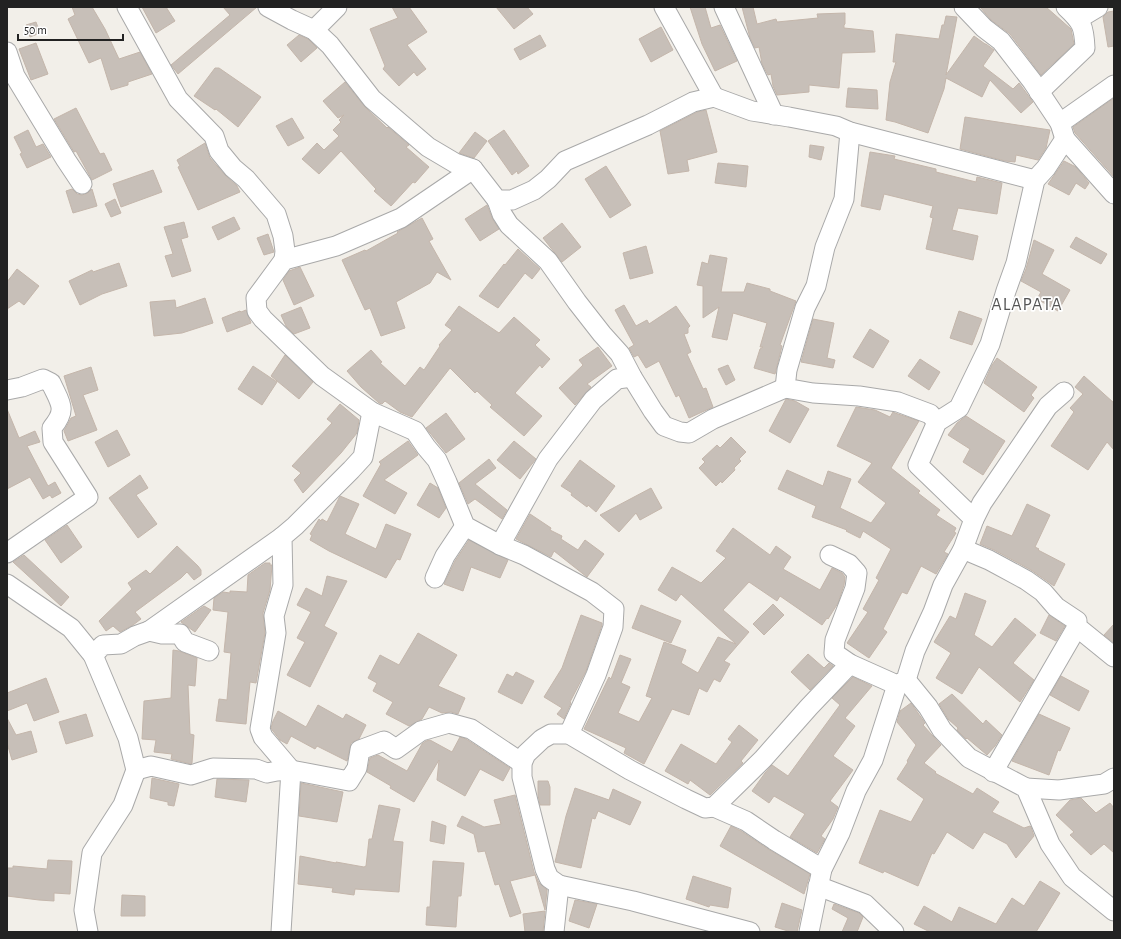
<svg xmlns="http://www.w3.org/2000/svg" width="1121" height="939" font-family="'Alegreya Sans',sans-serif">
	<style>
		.building { fill: #c7bfb8; stroke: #c4b6ab }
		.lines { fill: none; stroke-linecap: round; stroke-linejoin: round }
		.minor-casing { stroke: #a9a9a9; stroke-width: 21 }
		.minor { stroke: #fff; stroke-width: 19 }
		.labels { text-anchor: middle; stroke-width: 3.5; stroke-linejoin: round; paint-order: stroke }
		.quarter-label { font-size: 18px; letter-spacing: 1px; fill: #555; stroke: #fff }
	</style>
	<rect width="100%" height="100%" fill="#f2efe9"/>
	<!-- building -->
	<g class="building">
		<path d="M72,7H92L105,29L119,59L140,52L152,74L128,82V85L111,90L101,58L89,63L68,19L75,15Z"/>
		<path d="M142,7H166L175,21L156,33Z"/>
		<path d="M223,7H257L178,74L171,65L230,15Z"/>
		<path d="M392,7H409L427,32L407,45L426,69L417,76L414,72L399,86L383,69L385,66L370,29L398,18Z"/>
		<path d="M496,7H527L533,14L514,29Z"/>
		<path d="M690,7H705L711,28L720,25L737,61L715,71L702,44Z"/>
		<path d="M742,7H753L757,24L776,19L777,22L818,18L817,14L845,13V24L844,25V28L873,31L875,52L842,53L839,88L809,85V92L777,95L773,86L771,74L768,75L762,64L759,47L755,48L750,38Z"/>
		<path d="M980,7H1046L1071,29L1074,44L1041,75L1010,34L991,20Z"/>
		<path d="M1114,11V46L1108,47L1103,17L1108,12Z"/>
		<path d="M946,16L957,17L946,75L974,36L985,44H986L994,50L983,66L1013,89L1019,83L1033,102L1021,113L990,80L982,97L946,78L944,89L928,133L895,122L886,120L890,82L896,62H893L896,34L939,39L942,25H944Z"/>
		<path d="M36,22L40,33L30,37L26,25Z"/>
		<path d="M661,27L673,50L651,62L639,39Z"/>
		<path d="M299,35L308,39L317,48L301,62L287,45Z"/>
		<path d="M540,35L546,46L520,60L514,49Z"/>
		<path d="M36,43L48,74L31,80L19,49Z"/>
		<path d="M215,68H219L261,97L238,127L216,109L215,110L194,96Z"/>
		<path d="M345,82L365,107L387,128L388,127L409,145L406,147L429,167L415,183L413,182L391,206L374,191L376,189L341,151L319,174L302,159L317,143L324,150L339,136L333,130L341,122L339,120L344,115L338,118L323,101Z"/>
		<path d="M848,88L877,90L878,109L846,107Z"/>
		<path d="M1114,98V177L1075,133L1073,127Z"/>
		<path d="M76,108L100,154L104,153L112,170L92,180L76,151L74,152L54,119Z"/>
		<path d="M706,110L717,152L687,160L689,171L668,174L660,131L697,112Z"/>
		<path d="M965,117L1050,130L1046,148L1038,160L1016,155L1015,162L1005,161L960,149Z"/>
		<path d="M292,118L304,138L288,146L276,126Z"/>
		<path d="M28,130L36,147L43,144L51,157L27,168L20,154L22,153L14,137Z"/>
		<path d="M504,130L529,166L518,174L517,171L512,175L488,141Z"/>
		<path d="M475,132L487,141L474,158L459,153Z"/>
		<path d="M205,143L210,158L225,175L237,186L240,192L198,210L178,167L180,166L177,160Z"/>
		<path d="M810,145L824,147L821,160L809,157Z"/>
		<path d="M870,152L895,156L894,159L936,169V172L976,182L977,177L1002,183L997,214L958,208L952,230L978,236L973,260L926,249L933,218L930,217L933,206L884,194L880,210L861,206Z"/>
		<path d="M1064,161L1076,167L1089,183L1085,189L1076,183L1069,195L1048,184Z"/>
		<path d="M718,163L748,166L746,187L715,183Z"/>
		<path d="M606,166L631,205L610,218L585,179Z"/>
		<path d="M153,170L162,192L121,207L113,184Z"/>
		<path d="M72,189L77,194L82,195L88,193L92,189L97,206L73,213L66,191Z"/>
		<path d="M115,199L121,213L111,217L105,204Z"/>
		<path d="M487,205L493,220L499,229L480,241L465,219Z"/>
		<path d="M234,217L240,229L218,240L212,227Z"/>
		<path d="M422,218L433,239L429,241L451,280L437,272L430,283L396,302L405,328L381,336L370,308L365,310L342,260L365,250L366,251L398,233L397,232Z"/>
		<path d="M184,222L188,237L181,239L191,271L172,277L165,256L173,254L164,227Z"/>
		<path d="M562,223L581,247L562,262L543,238Z"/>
		<path d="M268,234L274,252L264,255L257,238Z"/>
		<path d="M1076,237L1107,254L1101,264L1070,247Z"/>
		<path d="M1034,240L1054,250L1042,274L1070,290L1058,311L1037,299L1041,292L1021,281L1026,269Z"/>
		<path d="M646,246L653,273L630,279L623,253Z"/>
		<path d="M518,249L540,269L532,279L525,273L498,308L479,296L504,264L505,265Z"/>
		<path d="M710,255L727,258L721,292H744L747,283L770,289V291L796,301L780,345L782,346L775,374L754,368L760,349L763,347H760L767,323L733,313L727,340L712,337L719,307L703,318V286L697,285L702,262L708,264Z"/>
		<path d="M119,263L127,286L102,294L80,305L69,281L92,270L93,272Z"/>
		<path d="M300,267L314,296L294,305L283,280L289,271Z"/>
		<path d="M17,269L39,286L24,305L19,301L7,309V282Z"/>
		<path d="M205,298L213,323L182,333L154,336L150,302L175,300L176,308Z"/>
		<path d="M624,305L636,326L647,320L649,324L676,306L690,326L688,328V333L684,334L691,352L687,354L703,389L706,388L713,407L689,418L679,395L676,397L659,361L646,368L638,355L634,357L629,348L634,345L615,310Z"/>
		<path d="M459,306L499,333L514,317L540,340L535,345L550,359L542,368L540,365L515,393L542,416L524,436L490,407L492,405L477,391L475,393L450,368L412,417L400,412L385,401L382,404L379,403L361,387L347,371L371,350L382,362L380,363L405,386L420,367L424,370L440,346L439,345L452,330L445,325Z"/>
		<path d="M301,307L310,328L294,334L286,326L281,315Z"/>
		<path d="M246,310L251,323L227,332L222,318L240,311L241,312Z"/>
		<path d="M959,311L982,319L972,345L950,338Z"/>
		<path d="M813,319L834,323L827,358L835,360L833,368L801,362Z"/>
		<path d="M870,329L889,341L873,368L853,357Z"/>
		<path d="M598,347L612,366L587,384L591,387L575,405L559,388L583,365L579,360Z"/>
		<path d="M285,355L313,382L299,399L271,376Z"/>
		<path d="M997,358L1037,387L1031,395L1034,398L1024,412L984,383L992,365Z"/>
		<path d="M920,359L940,372L929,390L908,376Z"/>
		<path d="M728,365L735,380L726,385L718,369Z"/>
		<path d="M253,366L277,382L262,405L238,389Z"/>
		<path d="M91,367L98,390L83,395L97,430L68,441L64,431L71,418L76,416L64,376Z"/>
		<path d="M1084,376L1114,403V450L1107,442L1088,470L1051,446L1074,412L1070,408L1083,394L1075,387Z"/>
		<path d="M786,399L795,401L809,409L790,443L769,431Z"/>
		<path d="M340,404L359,420L357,433L341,453L303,493L294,480L301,473L292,466L332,423L327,419Z"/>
		<path d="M856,407L875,410L890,417L893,412L895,413L919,421L891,468L920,491L918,493L940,510L936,515L956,528L954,532L956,533L944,552L948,554L936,574L921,566L907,594L902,592L883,629L887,632L869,658L847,643L868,612L863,609L879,580L876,578L891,549L863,531L860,538L846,531L847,530L812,517L816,506L778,489L787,470L823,486L828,471L851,479L840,508L871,523L886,503L858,482L872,463L837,446Z"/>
		<path d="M7,409L19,438L35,431L40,442L27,446L48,486L55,482L61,493L52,498L50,495L43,499L30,477L7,489Z"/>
		<path d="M446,413L465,439L446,453L426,428Z"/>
		<path d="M966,416L1005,441L983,475L963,462L970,449L948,435L957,423Z"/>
		<path d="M117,430L130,455L108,467L95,442Z"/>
		<path d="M731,437L746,452L739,459L741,461L734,468L735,470L722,483L721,481L716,486L699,468L705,462L702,459L717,445L720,448Z"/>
		<path d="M408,441L418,455L384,480L407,493L395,514L363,496L381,464L379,462Z"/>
		<path d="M514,441L536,459L520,479L497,460Z"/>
		<path d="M489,459L496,468L475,484L507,510L502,519L475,499L468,504L459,483Z"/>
		<path d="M580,460L615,486L596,512L588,505L587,507L571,495L572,493L561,486Z"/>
		<path d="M140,475L148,488L136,495L157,524L138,538L109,498Z"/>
		<path d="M430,483L438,488L446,508L439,518L417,505Z"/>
		<path d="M651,488L662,508L640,520L636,513L619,532L600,515Z"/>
		<path d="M340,496L359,504L345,534L376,549L386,524L411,534L400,560L397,559L386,578L329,551L310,540L312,535L310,534L319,519L321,521L322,519L327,522Z"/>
		<path d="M1027,504L1050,515L1035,547L1039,549L1038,550L1065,564L1054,586L1031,570L994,550L980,544L987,526L1012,536Z"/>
		<path d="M530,514L551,528L550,530L562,536L561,539L578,550L585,540L604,554L587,577L554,551L551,557L516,539Z"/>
		<path d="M67,525L82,547L61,563L45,540Z"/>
		<path d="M733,528L770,555L776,546L791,557L783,569L820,590L832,568L842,573L845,577L844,585L838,603L828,619L827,618L822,625L780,596L777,601L749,582L723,610L749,632L724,661L730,664L720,682L714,679L707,692L699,688L689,715L672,709L644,764L624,753L626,748L584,729L609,677L611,679L620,655L631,659L621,683L630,687L618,713L639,722L652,698L646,696L664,642L686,650L681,663L698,673L718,637L736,644L681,594L676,601L658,590L672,567L701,583L726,558L716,551Z"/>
		<path d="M469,540L508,560L500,578L471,567L463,591L444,584L455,561Z"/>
		<path d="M177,546L198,566L201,570V575L194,580L187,572L181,578L135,612L141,619L133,625L120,632L113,626L106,631L99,621L132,589L128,583L146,570L150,574Z"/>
		<path d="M24,555L69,597L61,606L13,562Z"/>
		<path d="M265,563H270V565H272L270,590L263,613L265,633L256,683L250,682L246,724L216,721L219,699L227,700L231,653L224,652L228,612L213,610L214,598L223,592L230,593V591L247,592L248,575Z"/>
		<path d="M327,576L347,581L324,626L337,633L310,687L287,675L305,642L297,638L311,612L297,605L306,588L322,596Z"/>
		<path d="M965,593L986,601L974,635L992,647L1015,618L1036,635L1013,663L1034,680L1020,702L979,667L962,694L936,678L951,653L934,642L950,616L956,619Z"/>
		<path d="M773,604L784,615L764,635L753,624Z"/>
		<path d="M641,605L681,621L671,643L632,628Z"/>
		<path d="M204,606L211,610L195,632L181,622Z"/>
		<path d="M581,615L602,623V625L586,671L570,702L571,703L564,719L557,714L562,708L544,697L562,668Z"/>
		<path d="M1049,615L1065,626L1056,641L1040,633Z"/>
		<path d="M1114,624V643L1104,635Z"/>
		<path d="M418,633L457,655L438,686L465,698L458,714L451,712L442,713L429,707L422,719L409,726L386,714L393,702L373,691L377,683L368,678L380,655L399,665Z"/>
		<path d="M173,650L179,651L197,658L195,686L188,685L190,734L194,735L192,763L191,764L171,759L172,754L154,752L156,740L142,739L144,701L171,698Z"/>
		<path d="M808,654L824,668L829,663L833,666L810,690L791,672Z"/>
		<path d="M516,672L534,681L522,704L498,692L507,674L513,677Z"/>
		<path d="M1061,676L1089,691L1079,711L1050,695Z"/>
		<path d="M853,677L872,686L845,718L855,726L833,756L853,770L830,801L838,807L833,819L821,836L825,839L817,853L790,837L805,814L774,796L769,803L752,791L765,773L772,765L788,776L840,705L832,698Z"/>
		<path d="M46,678L59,712L34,721L27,703L7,711V693Z"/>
		<path d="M952,694L983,724L986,720L1002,735L995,746L987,755L967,738L966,739L957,730L958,728L948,719L939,704Z"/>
		<path d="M911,703L925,723L923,725L941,745L924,763L936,772L935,773L973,794L977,788L999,802L992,812L1024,828L1030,826L1031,827L1034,836L1016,858L1007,844L984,832L973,849L947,832L934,854L932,853L918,886L884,871L883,873L859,863L880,810L911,822L924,799L897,779L908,762L907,761L916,745L897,722L900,711Z"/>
		<path d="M318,705L343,719L346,714L366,725L359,739L351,743L347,761L317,746L315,749L291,736L287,744L280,740L273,731L271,728L273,721L278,711L306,727Z"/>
		<path d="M86,714L93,736L66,744L59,722Z"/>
		<path d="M1039,714L1070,728L1060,751L1058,750L1049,775L1012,761Z"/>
		<path d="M7,718L16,735L31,731L37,752L12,760L7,743Z"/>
		<path d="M739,725L758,740L741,761L743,763L710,795L690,780L688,784L665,771L681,744L716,764L732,742L728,739Z"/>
		<path d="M460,737L466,739L510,768L503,781L480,769L465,796L437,780L439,760L414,802L390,788L391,786L367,772L370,758L378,755L407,771L422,744L426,741L430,740L452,752Z"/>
		<path d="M152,778L179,784L174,806L168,805V802L150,798Z"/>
		<path d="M217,779L249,780L246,802L215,797Z"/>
		<path d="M538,781H548L550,787V805H540L538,795Z"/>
		<path d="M301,783L343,792L337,822L299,816Z"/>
		<path d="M575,788L609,800L613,789L641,802L630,825L598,811L595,819L592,818L581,868L555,862L566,816Z"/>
		<path d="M515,795L534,872L539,883L547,890L545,910L535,875L510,881L521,913L510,917L499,884L495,885L485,851L478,852L474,834L457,826L462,816L484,827L501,824L494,800Z"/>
		<path d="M1081,798L1096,813L1110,803L1114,808V853L1104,844L1091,855L1070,835L1074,832L1056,815L1070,800Z"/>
		<path d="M379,805L400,809L393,841L403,842L399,892L355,889L354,895L332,892L333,888L298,884L300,856L336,863V862L364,867L366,866L369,839H372Z"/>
		<path d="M432,821L446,826L444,844L430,841Z"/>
		<path d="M731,826L741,831L768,849L810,874L804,894L720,846Z"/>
		<path d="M48,860L72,861L70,894L54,893V901L39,900L7,896V868H13V866L47,869Z"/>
		<path d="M433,861L464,863L461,896H458L456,927L426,925L427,907H430Z"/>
		<path d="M693,876L731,888L728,908L710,905L709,907L686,899Z"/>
		<path d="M1040,881L1060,893L1036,932H930L914,924L924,906L952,922L959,907L996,924L1012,898L1024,906Z"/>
		<path d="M122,895L145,896V916H121Z"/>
		<path d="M575,900L597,904L589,928L569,921Z"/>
		<path d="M782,903L802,910L797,932H791L775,927Z"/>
		<path d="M834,904L859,913L863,917L857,932H842L848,918L832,909Z"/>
		<path d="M545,911L543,932H525L523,914Z"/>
	</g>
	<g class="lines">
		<!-- minor casing -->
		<g class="minor-casing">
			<g id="minor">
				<path d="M127,7L178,99L214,136L219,151L233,168L246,179L276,214L283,236L285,251L284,260"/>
				<path d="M268,7L292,20L314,30L330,45L372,99L428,147L455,163L473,169L497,200H512L534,190L548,179L565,161L648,125L693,102L714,97L752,111L789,117L836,126L850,132L1035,180"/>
				<path d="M664,7L714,97"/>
				<path d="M724,7L774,115"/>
				<path d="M964,7L984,28L1001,41L1032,81L1060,123L1065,139L1114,194"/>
				<path d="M1078,19L1098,7"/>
				<path d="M314,30L337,7"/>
				<path d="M7,52L15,76L66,160L82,184"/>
				<path d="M1039,92L1085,48C1084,26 1082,22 1066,7"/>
				<path d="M1060,123L1114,85"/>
				<path d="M850,132L844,199L825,247L816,286L805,308L787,370L785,388L813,393L859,396L898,402L930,414L937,422"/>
				<path d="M473,169L401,218L336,246L284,260L256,298L257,311L263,319L322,376L372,412L415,431L426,447L437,460L447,482L465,526L500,545L524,555L592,592L614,609L613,627L596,675L569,734"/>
				<path d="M497,200L502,214L509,225L548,261L577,302L602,334L620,354L632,377L653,411L664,426L680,432L689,433L713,419L785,388"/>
				<path d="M7,390L22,387L43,379L51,383C60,403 68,409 52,428L53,442L88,497L7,553"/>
				<path d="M974,519L918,465L937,422L959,408L990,344L1006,291L1016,263L1035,180L1046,168L1065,139"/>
				<path d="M500,545L548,459L593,400L617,379L632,377"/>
				<path d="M963,549L989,560L1026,580L1043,592L1056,607L1077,621V627L1114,657"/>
				<path d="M830,555L849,564L857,573L855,588L835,640L834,653L850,664L897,685L906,680L915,651L933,612L943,585L963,549L974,519L982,503L1048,406L1064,392"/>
				<path d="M435,578L445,556L465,526"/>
				<path d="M7,584L71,628L93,655L128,738L136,770L123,805L92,853L84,910L88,932"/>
				<path d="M149,631L282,537"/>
				<path d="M93,655L103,645L121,644L135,636L149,631L162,634H180L185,642L209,651"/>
				<path d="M906,680L928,707L942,730L969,758L1026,788L1050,844L1072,877L1114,911"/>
				<path d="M136,770L151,766L191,775L213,768L256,769L267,773L277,771L291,770L349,781L357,768L360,750L384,741L396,749L421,731L449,723L471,729L522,763"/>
				<path d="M993,772L1077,627"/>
				<path d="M1026,788L1059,790L1104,784L1114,778"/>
				<path d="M714,807L746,821L774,840L822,869"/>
				<path d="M818,886L865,904L894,932"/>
				<path d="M281,932L291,770L263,737L260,729L276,633L274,616L283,585L282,537L295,526L351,470L363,457L372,412"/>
				<path d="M554,932L559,885"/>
				<path d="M750,932L633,901L559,885L549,878L545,869L522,777V763L526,754L542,739L551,734H569L630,770L686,799L705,808L714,807L763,759L809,707L850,664"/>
				<path d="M809,932L822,869L840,833L856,791L873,760L897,685"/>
			</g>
		</g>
		<!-- minor -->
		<use href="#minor" class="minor"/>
	</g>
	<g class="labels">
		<!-- quarter labels -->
		<g class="quarter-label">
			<text x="1027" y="310">ALAPATA</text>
		</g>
	</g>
	<!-- border -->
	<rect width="1121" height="939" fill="none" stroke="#222222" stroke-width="16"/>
	<!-- scale -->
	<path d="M18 34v6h105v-6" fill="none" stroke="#222222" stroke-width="2"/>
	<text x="24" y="34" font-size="12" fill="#222222" stroke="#ffffff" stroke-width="3" paint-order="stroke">50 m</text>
</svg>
